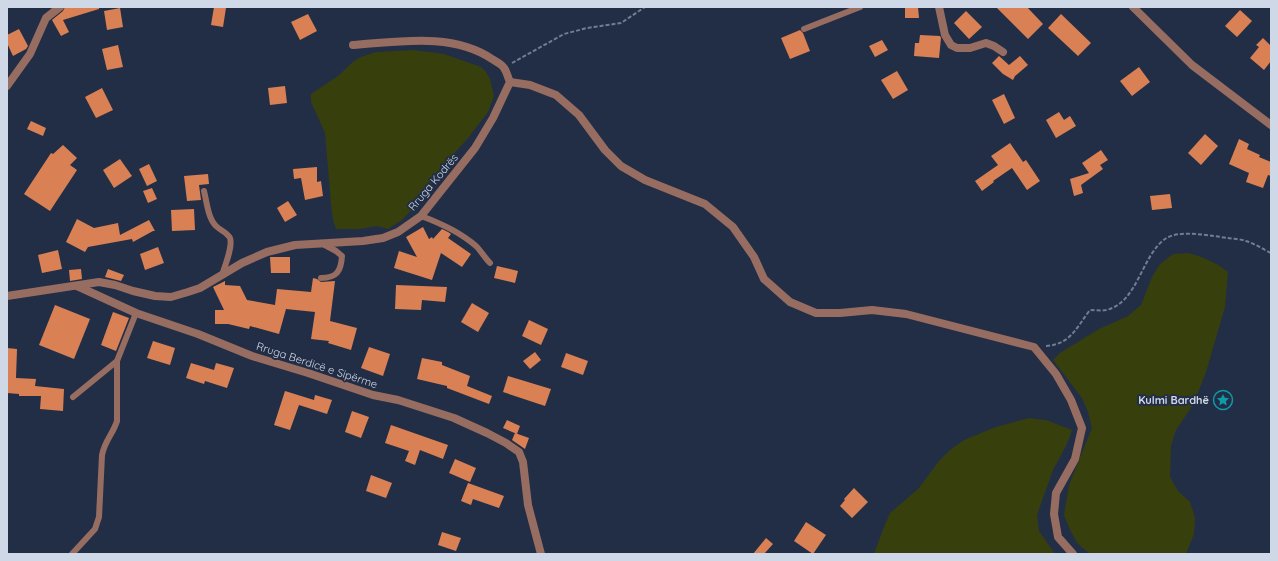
<svg xmlns="http://www.w3.org/2000/svg" width="1278" height="561" font-family="Quicksand,sans-serif">
	<style>
		.green { fill: #373f0d }
		.building { fill: #d98154 }
		.lines { fill: none; stroke-linecap: round; stroke-linejoin: round }
		.path { stroke: #727d91; stroke-width: 2; stroke-dasharray: 4 2; stroke-linecap: butt }
		.service { stroke: #976d62; stroke-width: 6 }
		.minor { stroke: #976d62; stroke-width: 8 }
		.labels { text-anchor: middle; stroke-width: 4; stroke-linejoin: round; paint-order: stroke }
		.street-label { font-size: 11px; fill: #cfd8e7; stroke: #222e46 }
		.poi-label { font-size: 11px; font-weight: bold; fill: #cfd8e7; stroke: #222e46; text-anchor: end }
	</style>
	<rect width="100%" height="100%" fill="#222e46"/>
	<!-- green -->
	<g class="green">
		<path d="M413,50L444,54L481,67L486,72L490,79L494,96L488,112L468,138L441,168L425,196L402,220L388,229L377,226L360,229H336L333,220L331,204L325,133L311,102V94L338,76L354,61L361,57L376,52Z"/>
		<path d="M1188,253C1204,257 1215,262 1228,272L1225,307L1206,372L1194,403L1176,430L1171,446L1170,477L1178,491L1190,502L1195,518L1194,534L1186,554H1090L1078,544L1070,530L1064,515L1069,485L1092,428L1088,412L1082,398L1053,360L1060,353L1099,329L1128,316L1141,305L1152,277L1160,264L1173,254Z"/>
		<path d="M1029,418L1046,420L1072,430L1067,444L1053,470L1037,515L1039,531L1055,554H874L884,527L890,513L918,489L939,461L950,450L964,440L996,427Z"/>
	</g>
	<!-- building -->
	<g class="building">
		<path d="M65,7H99V9L63,20L69,32L61,36L52,20L63,11Z"/>
		<path d="M214,7L226,8L223,27L211,25Z"/>
		<path d="M905,7H918L919,18H905Z"/>
		<path d="M996,7H1027L1043,24L1028,39Z"/>
		<path d="M120,8L123,27L107,30L104,11Z"/>
		<path d="M1240,10L1252,21L1237,37L1225,26Z"/>
		<path d="M966,11L982,27L969,39L954,23Z"/>
		<path d="M308,14L317,31L300,40L291,22Z"/>
		<path d="M1061,14L1091,43L1078,56L1048,28Z"/>
		<path d="M19,29L28,46L26,49L13,56L7,43V35Z"/>
		<path d="M800,30L803,33L810,51L790,59L781,38Z"/>
		<path d="M920,35L940,36L941,38L939,58L914,56L915,43H919Z"/>
		<path d="M1263,38L1271,46V61L1264,70L1250,58L1259,47L1256,45Z"/>
		<path d="M882,40L888,50L875,57L869,46Z"/>
		<path d="M118,45L123,67L107,70L102,49Z"/>
		<path d="M999,56L1009,65L1020,56L1028,65L1015,76L1013,80L1003,74L992,63Z"/>
		<path d="M1139,67L1150,82L1132,96L1120,81Z"/>
		<path d="M897,71L908,90L893,99L881,80Z"/>
		<path d="M285,86L287,103L270,105L268,88Z"/>
		<path d="M102,88L113,110L96,118L85,97Z"/>
		<path d="M1004,94L1015,118L1004,124L992,100Z"/>
		<path d="M1059,112L1064,120L1070,116L1076,126L1056,138L1046,120Z"/>
		<path d="M31,121L46,128L43,136L27,129Z"/>
		<path d="M1205,134L1218,146L1201,165L1188,153Z"/>
		<path d="M1239,139L1249,144L1247,149L1260,155L1259,157L1271,162V176L1268,175L1263,188L1246,182L1249,173L1229,164Z"/>
		<path d="M1010,143L1023,162L1026,160L1040,181L1027,190L1012,168L993,181L994,182L982,191L975,181L998,165L991,156Z"/>
		<path d="M63,145L77,158L70,165L77,170L50,211L24,194L51,153L53,154Z"/>
		<path d="M1101,150L1108,160L1100,165L1103,169L1081,185L1083,193L1074,196L1070,179L1089,173L1082,163Z"/>
		<path d="M120,159L132,176L114,188L103,170Z"/>
		<path d="M149,164L157,181L147,186L139,169Z"/>
		<path d="M317,167V182L321,181L323,196L305,200L301,178L294,179L293,169Z"/>
		<path d="M208,174L209,184L199,185L201,200L187,201L184,176Z"/>
		<path d="M152,188L157,199L148,203L143,191Z"/>
		<path d="M1170,194L1172,208L1152,210L1150,196Z"/>
		<path d="M288,201L297,215L285,222L277,208Z"/>
		<path d="M194,209L195,230L172,231L171,210Z"/>
		<path d="M77,219L94,228L118,223L120,235L149,220L155,231H153L133,242L132,239L88,247L85,252L66,242Z"/>
		<path d="M423,227L429,239L432,237L433,239L442,229L448,232L451,234L448,238L471,254L462,267L441,253L432,280L394,268L399,251L417,257L406,237Z"/>
		<path d="M158,247L164,263L145,270L140,254Z"/>
		<path d="M58,250L62,269L42,273L38,255Z"/>
		<path d="M270,257H290V273H271Z"/>
		<path d="M497,266L518,271L515,283L494,278Z"/>
		<path d="M81,269L82,279L70,281L69,270Z"/>
		<path d="M108,269L124,275L121,281L105,277Z"/>
		<path d="M313,278L317,279L321,282L335,281L330,321L357,328L351,350L328,343L329,341L311,339L315,312L286,309L279,334L250,326L249,329L228,324H215V310H224L213,287L225,281V285L240,286L247,300L275,305L277,289L311,292Z"/>
		<path d="M396,285L447,287L445,302L422,300L421,310L395,309Z"/>
		<path d="M472,303L489,313L478,332L461,322Z"/>
		<path d="M55,305L90,319L74,359L39,345Z"/>
		<path d="M113,312L129,318L116,351L101,345Z"/>
		<path d="M529,320L548,329L541,345L522,336Z"/>
		<path d="M153,341L175,348L170,365L147,358Z"/>
		<path d="M369,347L390,354L383,376L361,368Z"/>
		<path d="M7,348L17,349L16,378L36,379L35,386L64,389L63,411L40,409L41,396H19V394L7,393Z"/>
		<path d="M535,352L541,360L530,369L523,361Z"/>
		<path d="M566,353L588,361L583,375L561,367Z"/>
		<path d="M422,358L442,362V365L470,376L467,386L492,396L489,404L447,388V386L417,379Z"/>
		<path d="M191,363L214,370L216,363L234,368L227,388L205,381L204,384L186,378Z"/>
		<path d="M508,376L551,389L545,406L503,392Z"/>
		<path d="M285,391L314,400L315,395L332,400L327,414L299,405L290,430L274,425Z"/>
		<path d="M352,411L369,417L361,438L345,432Z"/>
		<path d="M507,420L520,426L517,434L503,428Z"/>
		<path d="M391,425L448,445L443,459L420,450L415,465L405,461L409,451L385,443Z"/>
		<path d="M515,433L529,438L525,449L512,440Z"/>
		<path d="M455,459L476,468L470,482L449,473Z"/>
		<path d="M371,475L392,483L386,498L366,491Z"/>
		<path d="M468,483L504,496L499,508L473,499L471,505L461,501Z"/>
		<path d="M854,488L868,502L852,518L840,506L845,500L844,499Z"/>
		<path d="M806,522L826,535L813,554L794,541Z"/>
		<path d="M442,532L461,538L456,551L438,545Z"/>
		<path d="M766,538L773,544L764,554H753Z"/>
	</g>
	<g class="lines">
		<!-- path -->
		<g class="path">
			<path d="M512,63L564,34L587,28L621,23L645,7"/>
			<path d="M1046,346C1071,344 1076,328 1090,310C1095,310 1101,311 1106,310C1138,303 1141,256 1165,239C1178,229 1212,236 1228,238C1234,239 1241,239 1246,241C1255,244 1263,249 1271,253"/>
		</g>
		<!-- service -->
		<g class="service">
			<path d="M804,29L860,7"/>
			<path d="M204,191C207,203 208,218 216,226C221,231 227,232 230,238C233,246 225,266 222,275"/>
			<path d="M421,216C440,223 460,232 476,246C481,251 485,258 490,263"/>
			<path d="M321,278C337,278 341,271 342,256L336,251L323,244"/>
			<path d="M73,397L117,361"/>
			<path d="M72,554L95,529L99,517L102,455C105,440 113,434 117,421V361L136,313"/>
		</g>
		<!-- minor -->
		<g class="minor">
			<path d="M939,7L945,35L951,45L957,48H970L986,43L994,46L1003,52"/>
			<path d="M1133,7L1192,65L1271,125"/>
			<path d="M510,82L530,85L556,95L579,115L605,150L621,166L645,180L705,204L733,227L754,257L764,279L790,302L816,313H840L872,310L906,314L1034,347L1056,374L1071,400L1082,428L1075,459L1056,493L1054,514L1058,537L1073,554"/>
			<path d="M7,86L30,54L46,18L60,7"/>
			<path d="M77,286L136,313L198,334L252,356L308,373L373,395L398,400L454,418L487,433L506,443L519,452L523,462L528,505L541,554"/>
			<path d="M7,296L99,282L115,285L133,291L155,296L171,297L188,292L200,288L242,263L267,252L295,245L363,241L383,238L398,232L421,216L475,148L493,118L510,82C508,78 507,72 504,68C502,64 495,61 492,59C452,32 398,42 353,45"/>
		</g>
	</g>
	<!-- icons -->
	<defs>
		<g id="sight-ring" transform="scale(1)"><circle r="9.5" fill="#222e46" stroke="#0f9aa8" stroke-width="1.5"/><path d="M0-6L1.8-2.2L6-1.7L2.9 1.2L3.7 5.4L0 3.3L-3.7 5.4L-2.9 1.2L-6-1.7L-1.8-2.2Z" fill="#0f9aa8"/></g>
	</defs>
	<g fill-rule="evenodd">
		<use href="#sight-ring" x="1223" y="400"/>
	</g>
	<g class="labels">
		<!-- street labels -->
		<g class="street-label">
			<text transform="translate(433 182) rotate(-50)" y="4">Rruga Kodrës</text>
			<text transform="translate(317 365) rotate(18)" y="4">Rruga Berdicë e Sipërme</text>
		</g>
		<!-- poi labels -->
		<g class="poi-label">
			<text x="1209" y="404">Kulmi Bardhë</text>
		</g>
	</g>
	<!-- border -->
	<rect width="1278" height="561" fill="none" stroke="#cfd8e7" stroke-width="16"/>
</svg>
